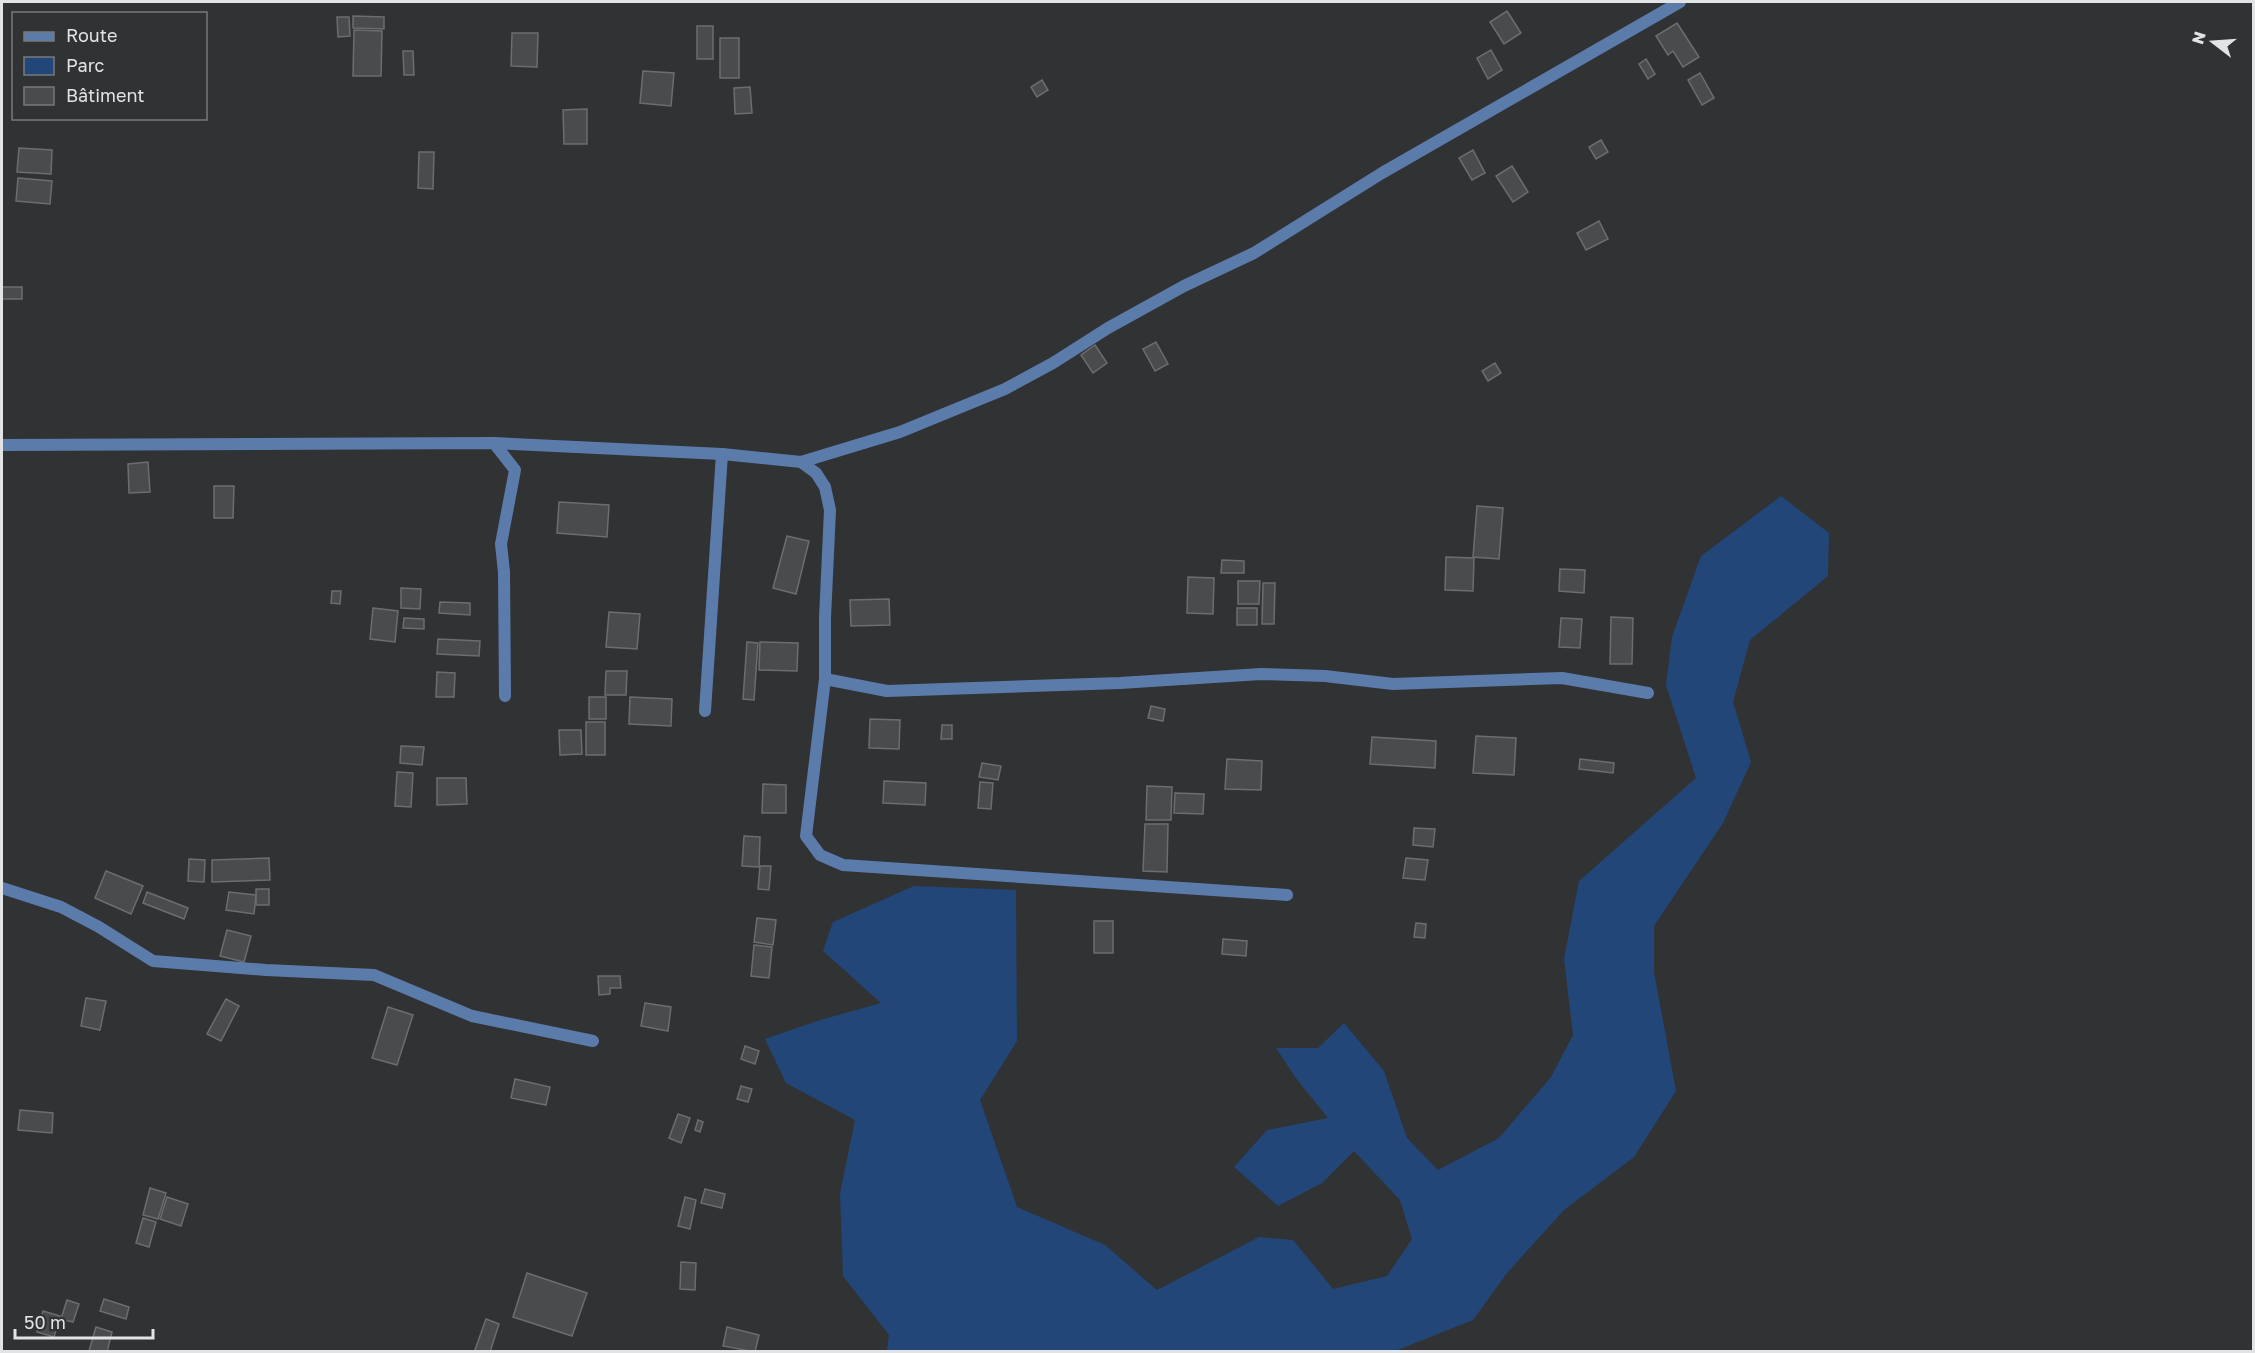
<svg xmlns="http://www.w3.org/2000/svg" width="2255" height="1353" font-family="'Golos Text',sans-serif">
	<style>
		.green { fill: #224678 }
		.building { fill: #494b4d; stroke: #6b6d6f; stroke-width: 1.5 }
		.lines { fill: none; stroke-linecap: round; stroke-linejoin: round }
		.street { stroke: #5b7cab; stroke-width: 12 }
	</style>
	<rect width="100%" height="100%" fill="#313234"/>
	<!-- green -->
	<path class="green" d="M1781,496L1829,533L1828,576L1750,640L1733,702L1751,762L1723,823L1654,926V972L1676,1091L1634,1157L1564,1210L1507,1273L1473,1320L1395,1351H887L889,1335L843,1276L840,1193L855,1120L786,1083L765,1039L817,1021L881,1003L823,951L833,922L914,886L1016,890L1017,1041L980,1100L1017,1207L1105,1245L1157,1290L1259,1237L1293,1240L1333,1289L1387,1276L1412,1239L1400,1200L1354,1151L1322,1183L1278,1206L1234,1167L1267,1130L1328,1118L1295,1077L1276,1048H1318L1344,1023L1384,1071L1407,1138L1438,1170L1499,1138L1551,1077L1573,1035L1564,959L1579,881L1696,778L1666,685L1672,637L1701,556Z"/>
	<!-- building -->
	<g class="building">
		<path d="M1507,11L1521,33L1504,44L1490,22Z"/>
		<path d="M353,16L384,17V29L353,28Z"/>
		<path d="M337,17H349L350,36L338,37Z"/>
		<path d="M1677,23L1699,57L1683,67L1673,51L1668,55L1656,36Z"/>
		<rect x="697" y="26" width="16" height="33"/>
		<path d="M354,30L382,31L381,76H353Z"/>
		<path d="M512,33H538L537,67L511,66Z"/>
		<rect x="720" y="38" width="19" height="40"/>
		<path d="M1491,50L1502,70L1488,79L1477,58Z"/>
		<path d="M403,51H413L414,75H404Z"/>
		<path d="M1646,59L1655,74L1648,79L1639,64Z"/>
		<path d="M643,71L674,73L671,106L640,103Z"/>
		<path d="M1700,73L1714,98L1702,105L1688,80Z"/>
		<path d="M1042,80L1048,90L1037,97L1031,87Z"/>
		<path d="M750,87L752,113L735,114L734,88Z"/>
		<path d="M587,109V144H564L563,110Z"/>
		<path d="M1601,140L1608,152L1596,159L1589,147Z"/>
		<path d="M19,148L52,150L51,174L17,172Z"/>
		<path d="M1473,150L1485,173L1472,180L1459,158Z"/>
		<path d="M419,152H434L433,189L418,188Z"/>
		<path d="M1512,166L1528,192L1513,202L1496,176Z"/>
		<path d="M18,178L52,181L50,204L16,201Z"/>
		<path d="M1599,221L1608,239L1586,250L1577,233Z"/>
		<rect x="2" y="287" width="20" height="12"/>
		<path d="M1156,342L1168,364L1155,371L1143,349Z"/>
		<path d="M1095,345L1107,363L1093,373L1081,355Z"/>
		<path d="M1495,363L1501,373L1488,381L1482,371Z"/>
		<path d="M148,462L150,492L129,493L128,464Z"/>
		<path d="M214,486H234L233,518H214Z"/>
		<path d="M559,502L609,505L607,537L557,533Z"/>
		<path d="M1477,506L1503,508L1499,559L1473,557Z"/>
		<path d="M787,536L809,541L796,594L773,588Z"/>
		<path d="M1446,557L1474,558L1473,591L1445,590Z"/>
		<path d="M1222,560L1244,561V573H1221Z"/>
		<path d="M1560,569L1585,570L1584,593L1559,591Z"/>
		<path d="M1188,577L1214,578L1213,614L1187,613Z"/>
		<path d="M1238,581H1260L1259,604H1238Z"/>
		<path d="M1263,583H1275L1274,624H1262Z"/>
		<path d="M401,588L421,589L420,609L401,608Z"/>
		<path d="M332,591H341L340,604L331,603Z"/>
		<path d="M889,599L890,625L851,626L850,600Z"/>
		<path d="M440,602L470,603V615L439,613Z"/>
		<path d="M373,608L398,611L395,642L370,639Z"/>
		<rect x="1237" y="608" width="20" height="17"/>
		<path d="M609,612L640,614L637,649L606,647Z"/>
		<path d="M1611,617L1633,618L1632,664H1610Z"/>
		<path d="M404,618L424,619V629L403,628Z"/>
		<path d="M1561,618L1582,619L1580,648L1559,647Z"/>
		<path d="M438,639L480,641L479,656L437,654Z"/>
		<path d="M747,642L758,643L754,700L743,699Z"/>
		<path d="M760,642L798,643L797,671L759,670Z"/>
		<path d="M606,671H627L626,695H605Z"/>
		<path d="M437,672L455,673L454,697H436Z"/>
		<rect x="589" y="697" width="17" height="22"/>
		<path d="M630,697L672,699L671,726L629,724Z"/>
		<path d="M1151,706L1165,709L1163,721L1148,718Z"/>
		<path d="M870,719L900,720L899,749L869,748Z"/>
		<rect x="586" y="722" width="19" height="33"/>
		<path d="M942,725H952V739H941Z"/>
		<path d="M559,730H581L582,754L560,755Z"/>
		<path d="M1476,736L1516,738L1514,775L1473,773Z"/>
		<path d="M1372,737L1436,741L1435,768L1370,764Z"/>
		<path d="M401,746L424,747L422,765L400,763Z"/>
		<path d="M1227,759L1262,761L1261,790L1225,789Z"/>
		<path d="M1580,759L1614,763L1613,773L1579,769Z"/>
		<path d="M982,763L1001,766L998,780L979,777Z"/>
		<path d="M397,772L413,773L411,807L395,806Z"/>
		<path d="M437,778H466L467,804L437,805Z"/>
		<path d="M884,781L926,783L925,805L883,803Z"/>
		<path d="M980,782L993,783L991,809L978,808Z"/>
		<path d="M763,784L786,785V813H762Z"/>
		<path d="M1147,786L1172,787L1171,820H1146Z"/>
		<path d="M1175,793L1204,794L1203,814L1174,813Z"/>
		<path d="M1145,824H1168L1167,872L1143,871Z"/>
		<path d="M1414,828L1435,829L1433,847L1413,845Z"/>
		<path d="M744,836L760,837L759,867L742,866Z"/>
		<path d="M269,858L270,880L212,882V860Z"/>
		<path d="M1406,858L1428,860L1425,880L1403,878Z"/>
		<path d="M189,859L205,860L204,882L188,881Z"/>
		<path d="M760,866H771L769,890L758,889Z"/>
		<path d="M106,871L143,886L131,914L95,898Z"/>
		<rect x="256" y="889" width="13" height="16"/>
		<path d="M147,892L188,908L184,919L143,903Z"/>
		<path d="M229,892L256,895L254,914L226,910Z"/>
		<path d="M757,918L776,920L773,945L754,942Z"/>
		<rect x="1094" y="921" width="19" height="32"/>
		<path d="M1416,923L1426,924L1425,938L1414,937Z"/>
		<path d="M227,930L251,936L244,962L220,956Z"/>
		<path d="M1223,939L1247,941L1246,956L1222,954Z"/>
		<path d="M754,945L772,947L769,978L751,976Z"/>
		<path d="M598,976H620L621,988H610V994L599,995Z"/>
		<path d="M86,998L106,1001L100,1030L81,1026Z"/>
		<path d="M226,999L239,1006L221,1041L207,1034Z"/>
		<path d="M645,1003L671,1007L668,1031L641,1026Z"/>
		<path d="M388,1007L413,1015L397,1065L372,1058Z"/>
		<path d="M745,1046L759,1051L755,1064L741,1059Z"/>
		<path d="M515,1079L550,1087L546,1105L511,1098Z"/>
		<path d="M741,1086L752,1089L748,1102L737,1099Z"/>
		<path d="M20,1110L53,1113L52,1133L18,1130Z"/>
		<path d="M678,1114L690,1118L681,1143L669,1138Z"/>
		<path d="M698,1120L703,1122L700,1132L695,1130Z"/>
		<path d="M150,1188L166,1193L158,1219L143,1215Z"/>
		<path d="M705,1189L725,1194L722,1208L701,1203Z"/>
		<path d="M167,1197L188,1204L181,1226L160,1219Z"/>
		<path d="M685,1197L696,1200L690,1229L678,1226Z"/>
		<path d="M143,1218L156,1222L149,1247L136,1243Z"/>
		<path d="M681,1262L696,1263L695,1290L680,1289Z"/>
		<path d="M527,1273L587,1293L572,1336L513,1317Z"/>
		<path d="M104,1299L129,1307L126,1319L100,1311Z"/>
		<path d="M67,1300L79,1304L73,1322L61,1319Z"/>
		<path d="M43,1311L60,1316L54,1337L37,1332Z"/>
		<path d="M486,1319L499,1324L490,1352H479L475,1350Z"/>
		<path d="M96,1327L112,1332L107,1352L89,1351Z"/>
		<path d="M727,1327L759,1335L755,1352L723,1346Z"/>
	</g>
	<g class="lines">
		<!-- street -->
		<g class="street">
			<path d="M494,443L515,470L501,544L504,572L505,696"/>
			<path d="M2,445L494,443L722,454L801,462L816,473L825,487L830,510L825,618V679L806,836L820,855L843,865L1287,895"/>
			<path d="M801,462L900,432L1005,389L1053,363L1108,328L1184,286L1254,253L1382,173L1680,2"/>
			<path d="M825,679L887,691L1120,683L1261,674L1325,676L1393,684L1562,678L1648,693"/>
			<path d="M705,711L722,454"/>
			<path d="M2,888L61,907L99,927L153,961L266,970L374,975L472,1016L593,1041"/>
		</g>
	</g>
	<!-- border -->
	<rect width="2255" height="1353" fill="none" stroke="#e2e3e5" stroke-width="6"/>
	<!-- legend -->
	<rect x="12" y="12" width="195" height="108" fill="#313234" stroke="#78797b" stroke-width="1.5"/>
	<rect x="24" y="32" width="30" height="9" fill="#5b7cab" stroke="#78797b" stroke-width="1.5"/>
	<text x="66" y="42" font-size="18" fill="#e2e3e5">Route</text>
	<rect x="24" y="57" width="30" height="18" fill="#224678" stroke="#78797b" stroke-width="1.5"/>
	<text x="66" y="72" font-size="18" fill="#e2e3e5">Parc</text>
	<rect x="24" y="87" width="30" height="18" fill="#494b4d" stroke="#78797b" stroke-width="1.5"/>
	<text x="66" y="102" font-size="18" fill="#e2e3e5">Bâtiment</text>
	<!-- north arrow -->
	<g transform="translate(2213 42) rotate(287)" stroke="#313234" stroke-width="4.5" paint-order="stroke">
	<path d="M0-4.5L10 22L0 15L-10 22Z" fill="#e2e3e5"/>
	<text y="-9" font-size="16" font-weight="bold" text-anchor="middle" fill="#e2e3e5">N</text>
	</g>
	<!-- scale -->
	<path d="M15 1329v9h138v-9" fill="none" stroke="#e2e3e5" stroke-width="3"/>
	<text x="24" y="1329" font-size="18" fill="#e2e3e5" stroke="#313234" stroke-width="4.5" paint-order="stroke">50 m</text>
</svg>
